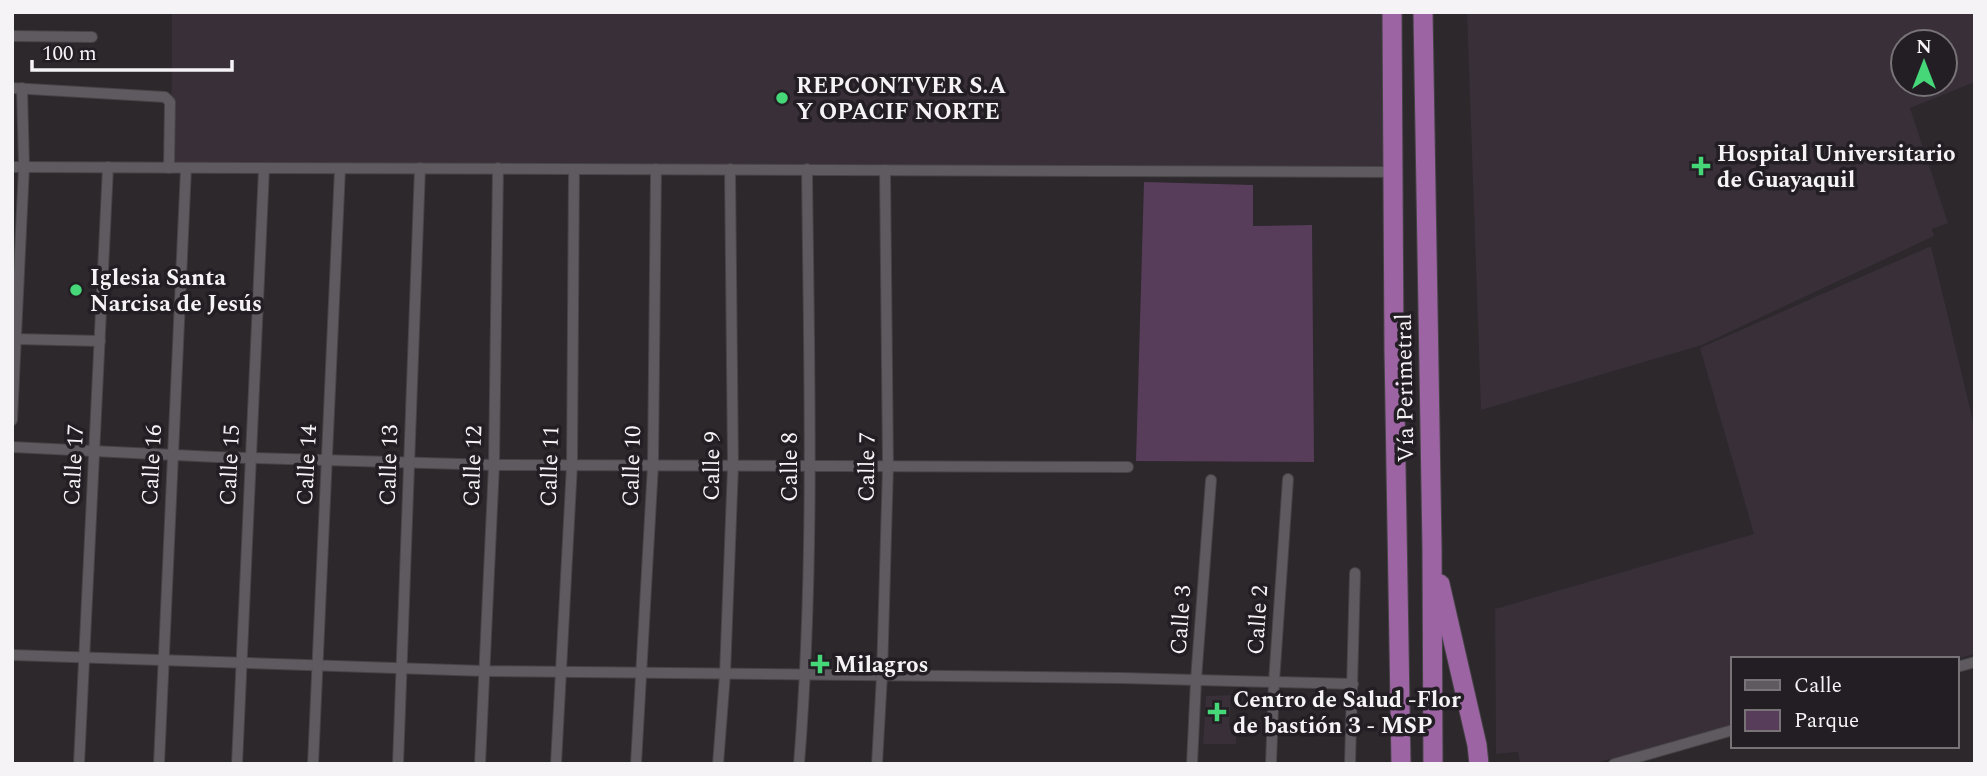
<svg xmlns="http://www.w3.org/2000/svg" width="1987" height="776" font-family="Spectral,serif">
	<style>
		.built { fill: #382f38; fill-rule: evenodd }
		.green { fill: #573d5a }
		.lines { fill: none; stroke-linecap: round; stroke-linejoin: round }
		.minor-casing { stroke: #464346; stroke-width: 12 }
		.trunk-casing { stroke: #464346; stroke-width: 21 }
		.minor { stroke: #5e5a5f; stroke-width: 10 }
		.trunk { stroke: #9c64a3; stroke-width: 19 }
		.poi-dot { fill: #46d779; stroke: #221e23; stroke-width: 2.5 }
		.labels { text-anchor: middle; stroke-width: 7; stroke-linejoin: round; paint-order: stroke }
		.poi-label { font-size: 23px; font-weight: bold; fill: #f6f3f6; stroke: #221e23; text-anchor: start }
		.street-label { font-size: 23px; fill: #f6f3f6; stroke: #221e23 }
	</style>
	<rect width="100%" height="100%" fill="#2c282c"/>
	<!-- built -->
	<g class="built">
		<path d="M172,12H1391L1392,172L171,168Z"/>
		<path d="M1467,12H1975V82L1910,108L1948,223L1932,229L1934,236L1702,345L1481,410ZM1945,42V84H1903V42Z"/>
		<path d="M1931,246L1975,429V654L1957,659H1733V725L1592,764H1520L1518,752L1496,754L1495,609L1754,534L1700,348Z"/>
		<path d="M1231,695L1229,727L1237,729L1236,744H1203L1206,696Z"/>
	</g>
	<!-- green -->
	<path class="green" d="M1144,182L1253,185V226L1312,225L1314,462L1136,461Z"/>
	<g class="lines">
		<!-- minor casing -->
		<g class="minor-casing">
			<g id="minor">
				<path d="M12,36L92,37"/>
				<path d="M12,88L165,97L170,102L169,168"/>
				<path d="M12,167L1393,172"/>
				<path d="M16,339L100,341"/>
				<path d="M12,420L24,167L22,88"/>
				<path d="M12,447L216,457L494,465L1128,467"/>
				<path d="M12,655L484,671L1122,678L1353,684"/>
				<path d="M1957,667L1975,662"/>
				<path d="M79,764L108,167"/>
				<path d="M159,764L186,168"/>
				<path d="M237,764L264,169"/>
				<path d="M313,764L340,169"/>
				<path d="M398,764L420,168"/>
				<path d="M480,764L494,465L498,168"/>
				<path d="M556,764L572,465L574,169"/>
				<path d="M636,764L653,465L656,169"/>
				<path d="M718,764L725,674L733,466L730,169"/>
				<path d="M799,764C815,566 809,367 807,169"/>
				<path d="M877,764L882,675L888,466L885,170"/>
				<path d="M1192,764L1196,680L1211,480"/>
				<path d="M1271,764L1274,682L1288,479"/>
				<path d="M1350,764L1355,573"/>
				<path d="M1614,764L1733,730"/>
			</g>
		</g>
		<!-- trunk casing -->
		<g class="trunk-casing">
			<g id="trunk">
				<path d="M1392,12L1394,349L1401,764"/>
				<path d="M1423,12L1432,548L1433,764"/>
				<path d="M1440,584L1477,745L1479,764"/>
			</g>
		</g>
		<!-- minor -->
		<use href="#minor" class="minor"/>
		<!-- trunk -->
		<use href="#trunk" class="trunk"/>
	</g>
	<!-- markers -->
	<g class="poi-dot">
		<circle cx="782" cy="98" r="7"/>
		<path d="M1697.5 155.5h7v7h7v7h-7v7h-7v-7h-7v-7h7z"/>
		<circle cx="76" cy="290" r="7"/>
		<path d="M816.5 653.5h7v7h7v7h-7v7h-7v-7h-7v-7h7z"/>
		<path d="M1213.5 701.5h7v7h7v7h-7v7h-7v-7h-7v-7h7z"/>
	</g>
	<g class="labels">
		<!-- poi labels -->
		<g class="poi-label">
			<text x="796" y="93">REPCONTVER S.A<tspan x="796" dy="26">Y OPACIF NORTE</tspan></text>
			<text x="1717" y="161">Hospital Universitario<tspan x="1717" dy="26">de Guayaquil</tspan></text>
			<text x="90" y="285">Iglesia Santa<tspan x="90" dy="26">Narcisa de Jesús</tspan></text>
			<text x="834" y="672">Milagros</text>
			<text x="1233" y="707">Centro de Salud -Flor<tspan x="1233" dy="26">de bastión 3 - MSP</tspan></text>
		</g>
		<!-- street labels -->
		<g class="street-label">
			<text transform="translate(1404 388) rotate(-91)" y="8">Vía Perimetral</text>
			<text transform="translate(73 465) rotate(-87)" y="8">Calle 17</text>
			<text transform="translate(151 465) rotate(-87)" y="8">Calle 16</text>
			<text transform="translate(229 465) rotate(-87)" y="8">Calle 15</text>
			<text transform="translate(306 465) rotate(-87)" y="8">Calle 14</text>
			<text transform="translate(388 465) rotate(-88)" y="8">Calle 13</text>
			<text transform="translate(472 466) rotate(-88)" y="8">Calle 12</text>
			<text transform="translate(549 466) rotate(-88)" y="8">Calle 11</text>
			<text transform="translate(631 466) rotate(-88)" y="8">Calle 10</text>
			<text transform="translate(711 466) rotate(-89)" y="8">Calle 9</text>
			<text transform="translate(789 467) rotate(-90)" y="8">Calle 8</text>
			<text transform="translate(866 467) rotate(-89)" y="8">Calle 7</text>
			<text transform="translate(1180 620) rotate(-86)" y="8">Calle 3</text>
			<text transform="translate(1257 620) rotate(-86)" y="8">Calle 2</text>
		</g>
	</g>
	<!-- border -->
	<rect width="1987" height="776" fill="none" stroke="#f6f3f6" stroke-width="28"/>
	<!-- legend -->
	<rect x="1731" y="657" width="228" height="91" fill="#221e23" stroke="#777377" stroke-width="2"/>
	<rect x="1745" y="680" width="35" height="10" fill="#5e5a5f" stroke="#777377" stroke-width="2"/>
	<text x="1794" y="692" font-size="21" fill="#f6f3f6">Calle</text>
	<rect x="1745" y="710" width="35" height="21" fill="#573d5a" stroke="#777377" stroke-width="2"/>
	<text x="1794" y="727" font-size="21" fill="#f6f3f6">Parque</text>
	<!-- north arrow -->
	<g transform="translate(1924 63)"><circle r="33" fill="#221e23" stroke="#777377" stroke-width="2"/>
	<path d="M0-5L12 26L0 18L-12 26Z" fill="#46d779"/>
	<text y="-10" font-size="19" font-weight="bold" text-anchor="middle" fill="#f6f3f6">N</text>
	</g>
	<!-- scale -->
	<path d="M32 60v10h200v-10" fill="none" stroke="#f6f3f6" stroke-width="3.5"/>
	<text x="42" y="60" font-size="21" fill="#f6f3f6" stroke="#221e23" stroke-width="5" paint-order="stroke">100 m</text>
</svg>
